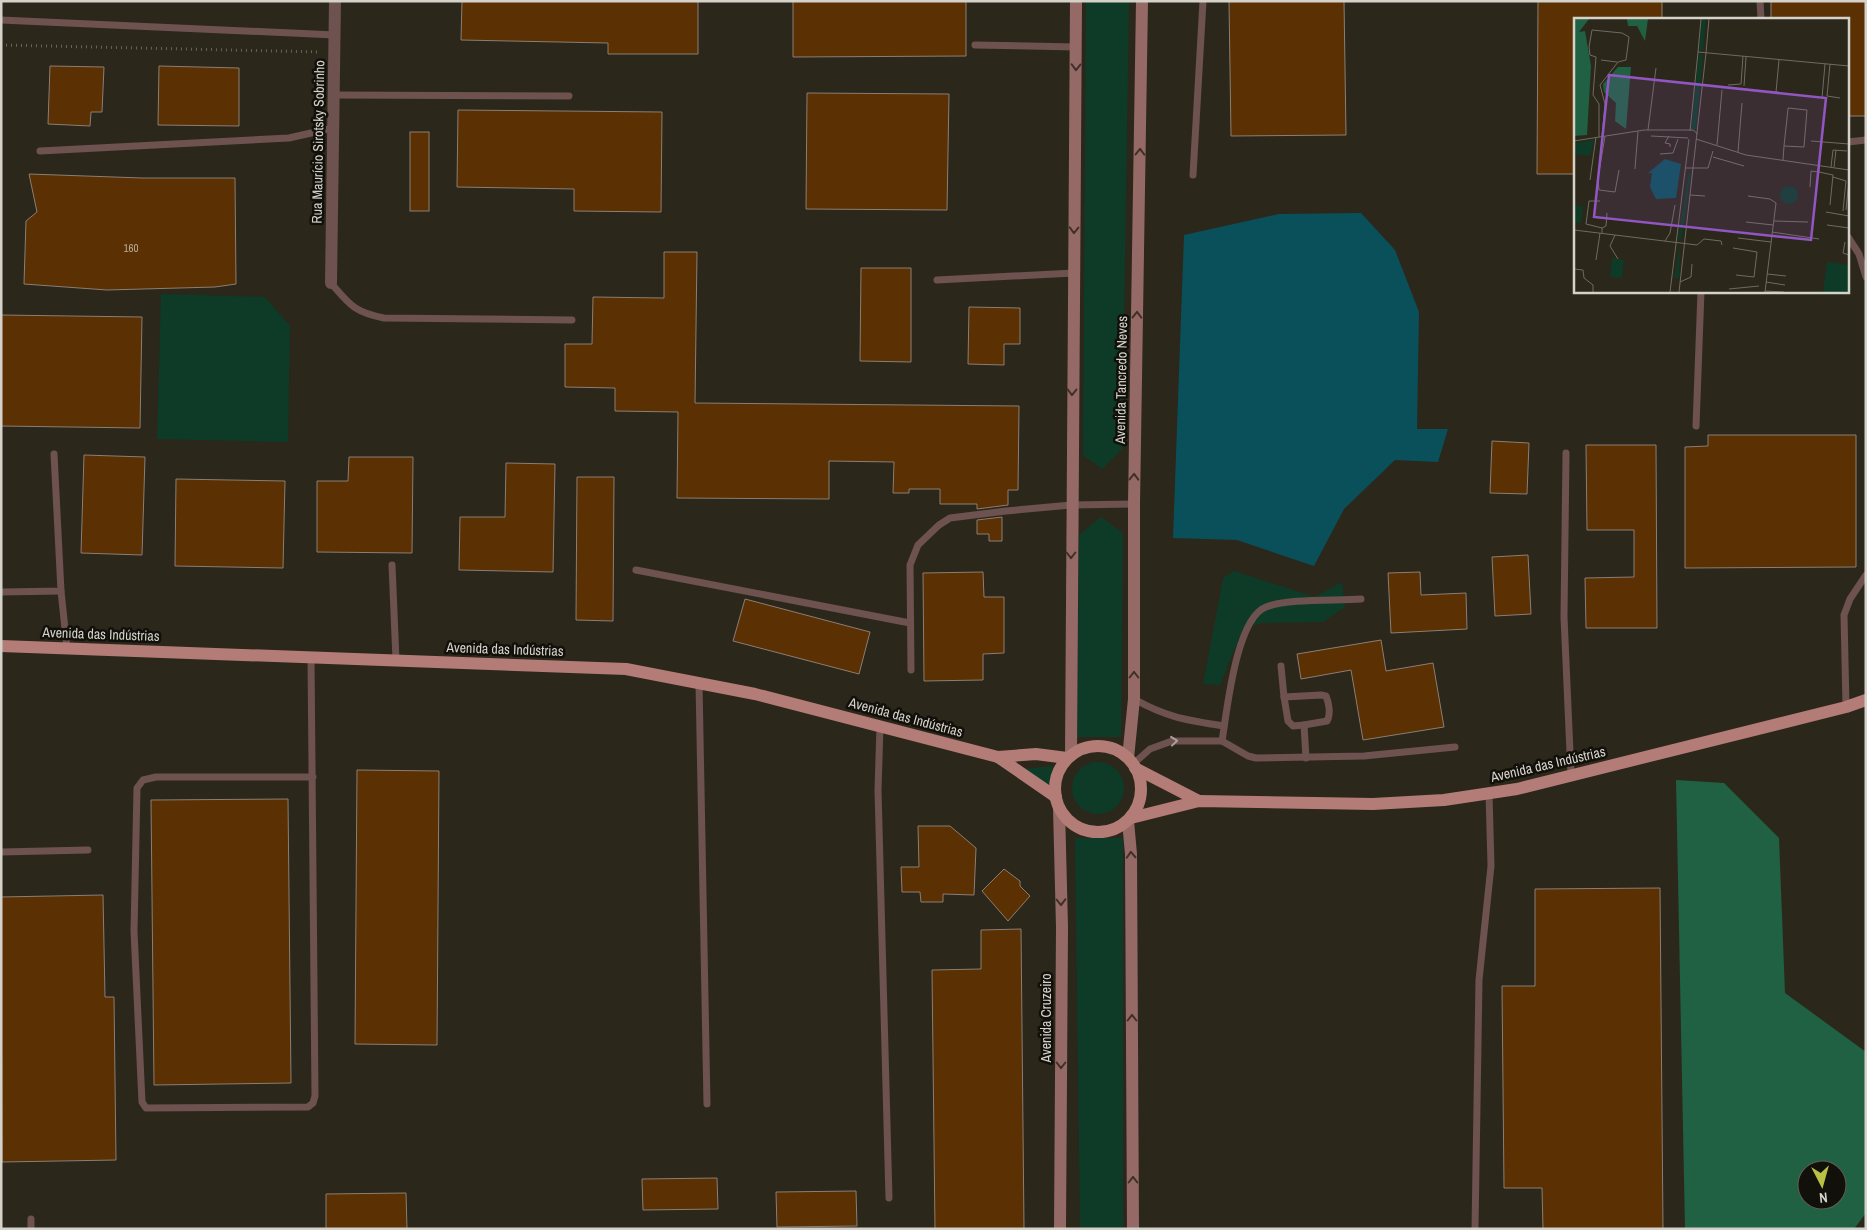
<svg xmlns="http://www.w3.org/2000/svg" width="1867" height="1230" font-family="'Archivo Narrow',sans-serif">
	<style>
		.green { fill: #0d3b27 }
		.forest { fill: #206043; fill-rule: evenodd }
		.water { fill: #09505b }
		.building { fill: #5b3002; stroke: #8b7e73 }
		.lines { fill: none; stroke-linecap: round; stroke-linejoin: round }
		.path { stroke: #686459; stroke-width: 3; stroke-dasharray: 1 4; stroke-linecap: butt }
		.lane { stroke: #6d524f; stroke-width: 7 }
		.street { stroke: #6d524f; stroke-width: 12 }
		.secondary { stroke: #956a66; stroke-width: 12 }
		.primary { stroke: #b37c76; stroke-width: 12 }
		.oneway { stroke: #40302a }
		.oneway2 { stroke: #ab9f99 }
		.labels { text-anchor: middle; stroke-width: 5; stroke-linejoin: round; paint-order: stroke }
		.number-label { font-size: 11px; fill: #b6aa98 }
		.street-label { font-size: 14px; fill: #d5d2ca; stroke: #12100a }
		.inset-road { fill: none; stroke: #706b61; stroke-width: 1 }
		.view { fill: #9256c2; fill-opacity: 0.15; stroke: #9256c2; stroke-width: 2.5 }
		.inset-edge { fill: none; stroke: #d5d2ca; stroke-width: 2.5 }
	</style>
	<rect width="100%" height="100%" fill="#2c271b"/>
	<!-- green -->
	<g class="green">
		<path d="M1086,1H1129L1122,449L1102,469L1083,455Z"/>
		<path d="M161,294L265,297L290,326L288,442L157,439Z"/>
		<path d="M1101,517L1123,533L1121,737H1077L1079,535Z"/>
		<path d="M1234,571L1315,597L1342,582L1345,607L1323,622L1263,623L1243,628L1220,685L1203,684L1223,578Z"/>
		<circle cx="1098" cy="788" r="26"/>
		<path d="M1053,766L1050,787L1021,769Z"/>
		<path d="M1075,838H1123V1229H1080Z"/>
	</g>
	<!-- forest -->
	<path class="forest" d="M1676,780L1724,783L1779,838L1785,993L1866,1052V1213L1854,1229H1685ZM1807,1170H1837V1200H1807Z"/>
	<!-- water -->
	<path class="water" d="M1361,213L1395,250L1419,312L1417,429H1448L1438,462L1395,460L1344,509L1314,566L1237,540L1173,538L1184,235L1279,214Z"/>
	<!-- building -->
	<g class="building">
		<path d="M462,1H698V54H608V43L461,40Z"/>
		<path d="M793,1H966V56L793,57Z"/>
		<path d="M1229,1H1344L1346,135L1231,136Z"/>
		<path d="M1538,1H1662V19H1576V174H1537Z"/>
		<path d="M1771,1H1866V116H1848V19H1771Z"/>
		<path d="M50,66L104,67L102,112H91L90,126L48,124Z"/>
		<path d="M159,66L239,68V126L158,125Z"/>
		<path d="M807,93L949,94L947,210L806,209Z"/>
		<path d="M458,110L662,112L661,212L574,211V189L457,187Z"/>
		<rect x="410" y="132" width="19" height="79"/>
		<path d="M29,174L142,178H235L236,284L215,287L107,290L24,284L26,221L37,212Z"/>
		<path d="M664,252H697L695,403L1019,406L1018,490H1008V505L977,509V504H940V489H909V493H893L894,462L829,461V499L677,498L678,412L615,411V388L565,387V344H592L593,297L664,298Z"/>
		<path d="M861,268H911V362L860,361Z"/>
		<path d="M969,307L1020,308V344H1004V365L968,364Z"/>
		<path d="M1,315L142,317L140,428L1,426Z"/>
		<path d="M1708,435H1856V567L1685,568V447L1708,446Z"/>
		<path d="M1492,441L1529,443L1527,494L1490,493Z"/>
		<path d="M1586,445H1656L1657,628H1586L1585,578L1634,577V530H1587Z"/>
		<path d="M84,455L145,457L142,555L81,553Z"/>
		<path d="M349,457H413L412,553L317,552V481H348Z"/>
		<path d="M506,463L555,464L553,572L459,570L460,517H505Z"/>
		<path d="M577,477H614L613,621L576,620Z"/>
		<path d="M176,479L285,481L283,568L175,566Z"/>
		<path d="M1002,517V541H989V534H977V520Z"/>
		<path d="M1528,555L1531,614L1495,616L1492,557Z"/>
		<path d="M983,572L984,597H1004V653L983,654V680L924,681L923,573Z"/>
		<path d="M1420,572L1421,595L1466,593L1467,629L1391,633L1388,573Z"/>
		<path d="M745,599L870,632L859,674L733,641Z"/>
		<path d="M1381,640L1386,671L1433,663L1444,727L1363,740L1351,670L1301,679L1297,654Z"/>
		<path d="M357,770L439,771L437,1045L355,1044Z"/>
		<path d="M288,799L291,1083L154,1085L151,800Z"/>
		<path d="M918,826H950L976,848L974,895L943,894V902H921L920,892H902L901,867H919Z"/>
		<path d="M1004,869L1020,881V886L1030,896L1008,921L982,891Z"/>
		<path d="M1660,888L1663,1229H1543L1542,1188H1504L1502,986H1535V889Z"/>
		<path d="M103,895L105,997H114L116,1160L2,1162L1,897Z"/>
		<path d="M1021,929L1024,1229H935L932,970L981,969V930Z"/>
		<path d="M717,1178L718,1209L643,1210L642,1179Z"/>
		<path d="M856,1191L857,1226L777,1227L776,1192Z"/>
		<path d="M406,1193L407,1229H326V1194Z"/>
	</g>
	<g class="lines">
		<!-- path -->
		<path class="path" d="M1,45L321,52"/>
		<!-- lane -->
		<g class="lane">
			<path d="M1760,1L1761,19"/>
			<path d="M1,20L335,35"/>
			<path d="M975,45L1076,47"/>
			<path d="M334,95L569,96"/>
			<path d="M1848,142L1866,140"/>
			<path d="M40,151L289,138L333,128"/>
			<path d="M1193,175L1203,1"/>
			<path d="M1848,237L1859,254L1866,277"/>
			<path d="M937,280L1074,273"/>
			<path d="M331,283C350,305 354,312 384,318L572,320"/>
			<path d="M1696,426L1701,291"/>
			<path d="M1566,453L1564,617L1571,775"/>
			<path d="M392,565L396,660"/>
			<path d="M636,570L910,623"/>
			<path d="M61,591L67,648"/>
			<path d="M1,592L61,591L54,454"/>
			<path d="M311,657L315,1096L313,1103L308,1107L146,1108L142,1102L134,931L137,788L143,780L156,777H313"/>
			<path d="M1281,666L1284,697L1321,695L1326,696C1329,703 1331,714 1327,721L1304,725L1306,758"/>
			<path d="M911,670L910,565L918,545L939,525L950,518L1006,511L1071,505L1134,504"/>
			<path d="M699,683L707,1104"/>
			<path d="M1284,697L1288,721L1293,726L1304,725"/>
			<path d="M1134,699C1168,718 1187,720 1224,726"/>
			<path d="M1846,707L1844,615L1850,599L1866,575"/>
			<path d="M880,726L878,790L889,1198"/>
			<path d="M1222,741C1227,711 1236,618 1266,607C1289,598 1335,601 1361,599"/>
			<path d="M1133,764L1150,749L1172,741H1222L1248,756L1256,758L1364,756L1455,747"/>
			<path d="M1,852L88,850"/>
			<path d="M31,1219V1229"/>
			<path d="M1475,1229L1479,980L1491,866L1489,793"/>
		</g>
		<!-- street -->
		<path class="street" d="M331,283L335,1"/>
		<!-- secondary -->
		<g class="secondary">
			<path d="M1071,755L1076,1"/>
			<path d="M1128,758L1134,699V504L1142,1"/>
			<path d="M1059,808L1062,927L1060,1229"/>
			<path d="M1128,821L1131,854L1133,1229"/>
		</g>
		<!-- primary -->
		<g class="primary">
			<path d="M1,646L626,669L755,694L998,757L1036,754L1067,758"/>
			<circle cx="1098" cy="789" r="43"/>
			<path d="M998,757L1056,797"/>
			<path d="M1135,768L1199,801"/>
			<path d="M1131,818L1199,801L1373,804L1444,800L1517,789L1846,707L1866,700"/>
		</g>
	</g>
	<!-- one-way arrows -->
	<defs><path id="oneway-chevron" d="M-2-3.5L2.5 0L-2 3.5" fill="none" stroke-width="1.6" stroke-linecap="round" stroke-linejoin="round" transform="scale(1.25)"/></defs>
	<g class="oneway">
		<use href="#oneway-chevron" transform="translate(1076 67) rotate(91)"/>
		<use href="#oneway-chevron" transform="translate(1140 152) rotate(-89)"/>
		<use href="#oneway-chevron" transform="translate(1074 230) rotate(91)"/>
		<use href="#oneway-chevron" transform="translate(1137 315) rotate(-89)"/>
		<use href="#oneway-chevron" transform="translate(1072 392) rotate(91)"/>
		<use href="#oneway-chevron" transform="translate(1134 477) rotate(-89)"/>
		<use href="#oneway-chevron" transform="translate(1071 555) rotate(90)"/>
		<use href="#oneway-chevron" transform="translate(1134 675) rotate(-90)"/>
		<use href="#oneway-chevron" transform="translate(1131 855) rotate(-93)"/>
		<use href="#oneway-chevron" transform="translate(1061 902) rotate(89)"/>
		<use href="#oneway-chevron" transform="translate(1132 1018) rotate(-90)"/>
		<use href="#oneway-chevron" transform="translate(1061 1065) rotate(90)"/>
		<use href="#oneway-chevron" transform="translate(1133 1180) rotate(-90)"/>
	</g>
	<use class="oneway2" href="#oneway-chevron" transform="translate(1174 741) rotate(-6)"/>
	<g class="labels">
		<!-- number labels -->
		<g class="number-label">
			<text x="131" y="252">160</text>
		</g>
		<!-- street labels -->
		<g class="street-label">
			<text transform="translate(318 142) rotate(-89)" y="5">Rua Maurício Sirotsky Sobrinho</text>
			<text transform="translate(1121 380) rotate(-89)" y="5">Avenida Tancredo Neves</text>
			<text transform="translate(101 634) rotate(2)" y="5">Avenida das Indústrias</text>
			<text transform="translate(505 649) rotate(2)" y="5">Avenida das Indústrias</text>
			<text transform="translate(906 717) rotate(15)" y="5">Avenida das Indústrias</text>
			<text transform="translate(1548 764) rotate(-13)" y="5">Avenida das Indústrias</text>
			<text transform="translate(1046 1018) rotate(-90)" y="5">Avenida Cruzeiro</text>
		</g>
	</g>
	<!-- overview -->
	<g transform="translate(1574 18)">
		<rect width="275" height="275" fill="#2c271b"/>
		<path d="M128,1H132L129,33L125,32ZM125,36L129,37L122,112L117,111ZM20,122L16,138L1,136L2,125ZM115,154L117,156L107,223L104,221ZM206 177a9 9 0 1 1 18 0a9 9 0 1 1-18 0ZM0,187L9,188L7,205L0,204ZM106,227L105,260H103L100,259ZM38,240L50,242L48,260L36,259ZM253,244L275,247V274H249Z" fill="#0d3b27"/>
		<path d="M0,1H15L5,14L11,13L17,48L13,117L0,118ZM53,1H74L71,23L63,8H54ZM44,49H57L52,111L41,103L42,85L30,74L29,66Z" fill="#206043"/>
		<path d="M91,141L107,146L102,180L82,181L76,169L78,155H74Z" fill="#09505b"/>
		<path class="inset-road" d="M124,34L127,1M132,35L135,1M27,42L43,44M256,46L253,78L266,80M154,67L167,66L169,38M170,68L172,39M202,74L205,42M248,80L251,46M74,112L82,50M116,113L124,34L275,48M31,118L24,160L25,172L41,174L45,152M77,118L114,120M95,118L91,125L96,126V129M25,119V86L19,77L22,39L16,37L15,29L18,12L48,15L55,19L52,42L44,44L26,67L31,86L28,119M122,121L172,137L275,152M0,123L70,112H119L124,116M237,123L275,126M143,127L148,72M164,134L168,85M86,136L99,135L104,121M139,139L170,148M209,142L210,128L214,91V90L233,92L230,129L210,128M257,149L259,132L273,133M260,149L262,132M111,150H134L139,133M61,151L64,113M245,154L259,157L256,187M259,159L272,163L269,193M16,162L22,119M236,169L237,153L245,154V147M116,177L131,178M174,178L196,181L202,185L191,274M26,183H15L12,206L28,210V215M272,192L275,162M252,194L275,198M200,203L234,204M172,204L199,207M253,207L275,210M28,210L32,208L33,195M0,212L123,227L130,221L147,223L148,227M198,214L245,221M41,217L36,228L44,241M164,220L197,224M91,223L96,215L101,187M271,224L269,235L275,237M159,230L183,234L180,259L162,257M22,242L26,215M0,251L9,252L10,260L19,267V274M193,256L212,258M106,264L117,259L118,246M192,264L211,267M155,271L185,268M191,273L210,274M96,274L115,121M105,274L132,35"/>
		<path class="view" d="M35,57L252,80L237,222L20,199Z"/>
		<rect width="275" height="275" class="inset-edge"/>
	</g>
	<!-- border -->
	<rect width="1867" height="1230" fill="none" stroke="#d5d2ca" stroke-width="5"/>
	<!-- north arrow -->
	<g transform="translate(1822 1185) rotate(174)"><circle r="24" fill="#12100a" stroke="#605e57"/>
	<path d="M0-4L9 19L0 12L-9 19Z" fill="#bac045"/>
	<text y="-8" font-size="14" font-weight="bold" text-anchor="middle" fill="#d5d2ca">N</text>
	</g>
</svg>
